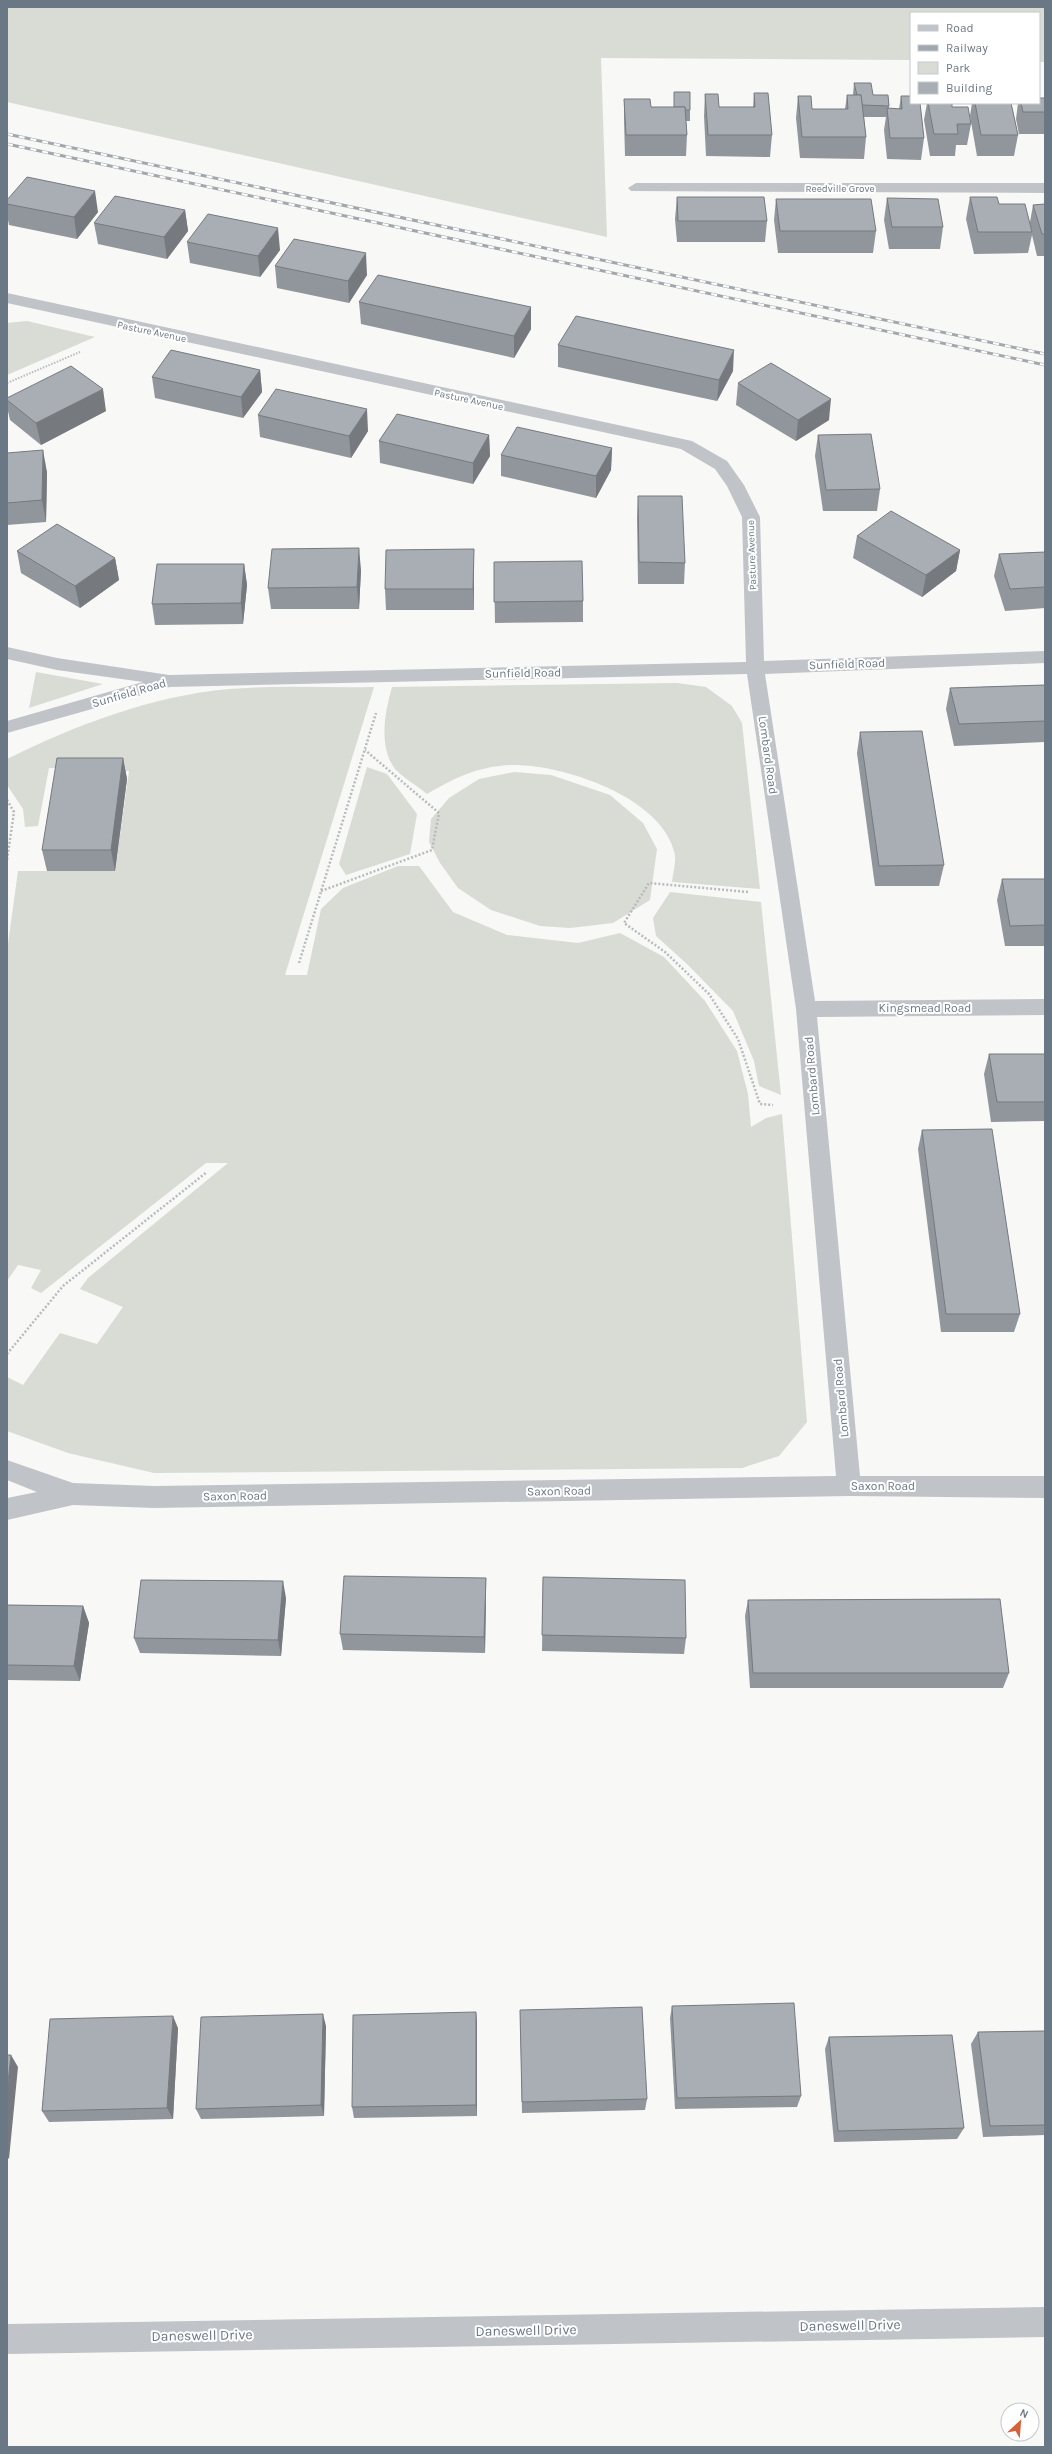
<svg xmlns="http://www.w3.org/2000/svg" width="1052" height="2454" font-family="Karla,sans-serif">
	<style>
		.green { fill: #d8dcd5 }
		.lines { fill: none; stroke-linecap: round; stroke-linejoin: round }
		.path-far1 { stroke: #b8bbbe; stroke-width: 2; stroke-dasharray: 1.5 1.5; stroke-linecap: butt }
		.path { stroke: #b8bbbe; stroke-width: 2.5; stroke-dasharray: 2 2; stroke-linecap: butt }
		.street { fill: #c0c3c7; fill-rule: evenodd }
		.rail-casing { stroke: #a2a7ad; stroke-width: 3 }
		.rail { stroke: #fff; stroke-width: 2; stroke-dasharray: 6; stroke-linecap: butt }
		.wall { fill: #90969b }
		.shaded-wall { fill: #767a7e }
		.building { fill: #a8aeb4; stroke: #767a7e }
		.labels { text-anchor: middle; stroke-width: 4; stroke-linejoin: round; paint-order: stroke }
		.far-street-label { font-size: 10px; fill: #6a7784; stroke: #fff }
		.street-label { font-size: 12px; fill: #6a7784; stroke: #fff }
		.near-street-label { font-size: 14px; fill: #6a7784; stroke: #fff }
	</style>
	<rect width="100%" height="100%" fill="#f8f8f6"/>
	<!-- green -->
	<g class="green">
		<path d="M7,7H1045V62H1039V13H911V60L601,58L607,237L7,102Z"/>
		<path d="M27,321L95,337L7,375V323Z"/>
		<path d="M36,672L103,684L29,708Z"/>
		<path d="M677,683L706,687L732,706L742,723L760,889L672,882C673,873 677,860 674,851C660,796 560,763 509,765C476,767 455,778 427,794C418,786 403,778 395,769C378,746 385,712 392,687Z"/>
		<path d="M374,687L285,975H307L321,909L343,888L398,866H419L453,912L507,935L578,943L620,933L664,957L705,1001L737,1051L748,1094L751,1127L766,1118L782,1114L807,1422L779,1456L742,1468L154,1473L68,1453L7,1431V1377L23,1385L60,1333L97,1344L123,1307L80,1289L88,1278L228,1163H206L41,1293L31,1288L41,1270L18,1265L7,1281V951L18,871H115L129,771L49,768L38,826L25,827L23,809L7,785V759C76,725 151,696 229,689C277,685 326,688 374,687Z"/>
		<path d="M367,767L387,774L417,814L410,854L346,875L339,864Z"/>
		<path d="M514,772L551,775L610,795L643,823L657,849L650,900L613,923L570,928L540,926L491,910L458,888L440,863L429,842L431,819L449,798L479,779Z"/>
		<path d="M670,892L761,902L781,1095L759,1086L754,1061L733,1011L687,964L656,936L653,918Z"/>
	</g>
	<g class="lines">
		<!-- path-far1 -->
		<path class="path-far1" d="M7,383L80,352"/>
		<!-- path -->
		<g class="path">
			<path d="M7,800L14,812L7,860"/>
			<path d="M321,891L432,850L439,813L365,750"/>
			<path d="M748,892L649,883L624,923L665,952L709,994L738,1039L760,1104L773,1105"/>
			<path d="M299,963L376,713"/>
			<path d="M7,1354L63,1286L207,1172"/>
		</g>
		<!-- street -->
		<g class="street">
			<path d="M636,183H1045V193L631,191L628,188Z"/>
			<path d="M7,293L692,441L727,461L744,485L760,517L764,661L1045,651V663L765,674L815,1001L1045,999V1015L817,1017L860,1476H1045V1498L849,1496L154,1508L73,1505L7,1520V1498L37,1492L7,1480V1460L73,1483L154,1486L836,1476L796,1009L747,674L170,687L7,733V721L143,682L57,670L7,659V647L57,658L169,675L746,662L742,517L727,486L715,469L681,449L7,303Z"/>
			<path d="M1045,2307V2337L7,2354V2324Z"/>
		</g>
		<!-- rail casing -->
		<g class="rail-casing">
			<g id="rail">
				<path d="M7,134L1045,354"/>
				<path d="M7,144L1045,365"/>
			</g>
		</g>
		<!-- rail -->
		<use href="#rail" class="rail"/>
	</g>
	<!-- wall -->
	<g class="wall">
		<path d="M854,83L889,106V109H899L901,96L924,138L921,160L887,159L884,130L886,117H864L866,137L864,159L800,158L796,118L798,96L812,109H845L847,95H853Z"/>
		<path d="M674,92L690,110V121H686L687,135L686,156H625L624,120V99L651,107H674Z"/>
		<path d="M754,93L772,135L770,157L706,156L704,116L705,94L719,107H753Z"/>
		<path d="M1045,98V134H1019L1016,119L1018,103H1039Z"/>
		<path d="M927,103H952V107L971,124L967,145H956L955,156H930L924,120Z"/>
		<path d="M972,103H1011L1018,135L1014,156H977L970,116Z"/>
		<path d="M677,197L767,221L765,242H677L675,219Z"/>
		<path d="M970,197L999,204L1030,222L1033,205L1045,204V256H1037L1032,235L1028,253L974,254L966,219Z"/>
		<path d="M887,198L943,227L940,249H889L884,220Z"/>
		<path d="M776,199L876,231L873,253H778L774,220Z"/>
		<path d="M7,200L98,212L77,239L9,225L7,215Z"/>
		<path d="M185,210L188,231L167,259L98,244L94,223Z"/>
		<path d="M187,242L280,250L260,277L190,263Z"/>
		<path d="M275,266L367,275L349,303L277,288Z"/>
		<path d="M359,302L531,329L514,358L361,324Z"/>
		<path d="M558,345L733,371L717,401L558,367Z"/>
		<path d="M260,370L262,392L243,418L155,398L152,377Z"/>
		<path d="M738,383L829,420L796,441L736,405Z"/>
		<path d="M7,398L106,411L41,445L10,420L7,407Z"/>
		<path d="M258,415L368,431L351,458L260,437Z"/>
		<path d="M489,435L490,456L473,484L380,463L379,441Z"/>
		<path d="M818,435L880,489L877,511H823L815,456Z"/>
		<path d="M612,448L611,470L596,498L501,476V455Z"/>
		<path d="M7,453L47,472L46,522L7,525Z"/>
		<path d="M638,496L685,563L684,584H638L637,517Z"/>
		<path d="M857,536L960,550L956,571L922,597L853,558Z"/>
		<path d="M17,551L115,558L119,580L80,608L21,573Z"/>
		<path d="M1045,552V608L1005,611L994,576L999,554Z"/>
		<path d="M494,562L583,601V622L495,623Z"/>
		<path d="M244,564L247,585L243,624L155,625L152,604Z"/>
		<path d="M361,570L359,609H271L268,588Z"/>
		<path d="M474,571V610H386L385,589Z"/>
		<path d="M1045,685V742L954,746L946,709L950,688Z"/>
		<path d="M860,732L944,865L939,886H875L857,753Z"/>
		<path d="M123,758L127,779L115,871H47L42,850Z"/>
		<path d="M1002,879H1045V946H1005L997,900Z"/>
		<path d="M989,1054H1045V1121L991,1122L984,1074Z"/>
		<path d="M922,1130L1020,1314L1014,1332H941L918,1149Z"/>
		<path d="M543,1577L686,1638L684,1654L542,1651Z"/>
		<path d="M486,1578V1595L485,1653L343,1650L340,1634Z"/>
		<path d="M286,1598L281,1656L140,1653L134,1638Z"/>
		<path d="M748,1600L1009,1673L1003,1688H750L745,1616Z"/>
		<path d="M7,1605L83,1606L89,1623L80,1681L7,1680Z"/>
		<path d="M672,2006L801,2096L797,2107L675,2109L670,2018Z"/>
		<path d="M520,2010L647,2099L645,2110L522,2113Z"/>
		<path d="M476,2012L477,2024V2116L354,2118L352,2107Z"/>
		<path d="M326,2026L324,2116L201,2119L196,2109Z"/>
		<path d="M178,2028L173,2119L49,2122L42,2111Z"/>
		<path d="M1045,2031V2135L983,2137L971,2044L978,2032Z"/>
		<path d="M829,2037L964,2128L957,2139L834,2142L825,2049Z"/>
	</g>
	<!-- shaded-wall -->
	<g class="shaded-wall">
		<path d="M95,191L98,212L77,239L74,217Z"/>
		<path d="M185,210L188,231L167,259L164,237Z"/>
		<path d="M278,228L280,250L260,277L258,256Z"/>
		<path d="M366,253L367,275L349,303L348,281Z"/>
		<path d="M531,307V329L514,358V336Z"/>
		<path d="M734,350L733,371L717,401L719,380Z"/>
		<path d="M260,370L262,392L243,418L241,397Z"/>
		<path d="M103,389L106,411L41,445L36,423Z"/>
		<path d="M831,399L829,420L796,441L798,420Z"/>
		<path d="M367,409L368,431L351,458L349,436Z"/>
		<path d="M489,435L490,456L473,484V463Z"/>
		<path d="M612,448L611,470L596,498V476Z"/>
		<path d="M43,450L47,472L46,522L42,500Z"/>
		<path d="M359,548L361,570L359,609L357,587Z"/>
		<path d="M474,549V610L473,589Z"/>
		<path d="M960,550L956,571L922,597L926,575Z"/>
		<path d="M115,558L119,580L80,608L75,586Z"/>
		<path d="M244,564L247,585L243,624L241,603Z"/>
		<path d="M123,758L127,779L115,871L111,850Z"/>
		<path d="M486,1578V1595L485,1653L484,1637Z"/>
		<path d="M283,1581L286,1598L281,1656L278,1640Z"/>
		<path d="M83,1606L89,1623L80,1681L74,1666Z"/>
		<path d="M476,2012L477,2024V2116L476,2105Z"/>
		<path d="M323,2014L326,2026L324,2116L321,2105Z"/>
		<path d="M173,2016L178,2028L173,2119L167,2108Z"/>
		<path d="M11,2055L18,2067L9,2159L7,2157V2091Z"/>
	</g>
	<!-- building -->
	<g class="building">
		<path d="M854,83H871L873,95H888L889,106L862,105L861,95H857Z"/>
		<path d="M674,92H690V110H685V107H674Z"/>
		<path d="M754,93H768L772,135H708L705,94H718L719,107H755Z"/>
		<path d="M847,95H861L866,137H802L798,96H811L812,109H848Z"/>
		<path d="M901,96H911V103H920L924,138H890L887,108L902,109Z"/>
		<path d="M1039,98H1045V112H1023L1021,103H1039Z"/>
		<path d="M624,99H650L651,107H685L687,135H626Z"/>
		<path d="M928,103H952V107H968L971,124H957L958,134H934Z"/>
		<path d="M975,103H1011L1018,135H981Z"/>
		<path d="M27,177L95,191L74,217L7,204V200Z"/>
		<path d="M115,196L185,210L164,237L94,223Z"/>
		<path d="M677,197H764L767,221H678Z"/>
		<path d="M970,197H997L999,204H1025L1032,232H978Z"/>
		<path d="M887,198L938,199L943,227H892Z"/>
		<path d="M776,199H871L876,231H780Z"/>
		<path d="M1045,204V234H1042L1033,205Z"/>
		<path d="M208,214L278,228L258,256L187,242Z"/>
		<path d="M294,239L366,253L348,281L275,266Z"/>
		<path d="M378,275L531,307L514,336L359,302Z"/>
		<path d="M576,316L734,350L719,380L558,345Z"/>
		<path d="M171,350L260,370L241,397L152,377Z"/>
		<path d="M771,363L831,399L798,420L738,383Z"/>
		<path d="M71,366L103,389L36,423L7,400V398Z"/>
		<path d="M276,389L367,409L349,436L258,415Z"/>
		<path d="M397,414L489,435L473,463L379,441Z"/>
		<path d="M517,427L612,448L596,476L501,455Z"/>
		<path d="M871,434L880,489L826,490L818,435Z"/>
		<path d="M43,450L42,500L7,503V453Z"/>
		<path d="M638,496H682L685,563L639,562Z"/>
		<path d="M891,511L960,550L926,575L857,536Z"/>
		<path d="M57,524L115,558L75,586L17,551Z"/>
		<path d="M359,548L357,587L268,588L272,549Z"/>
		<path d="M474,549L473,589H385L386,550Z"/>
		<path d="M1045,552V587L1010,589L999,554Z"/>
		<path d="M582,561L583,601L494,602V562Z"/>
		<path d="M157,564H244L241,603L152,604Z"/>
		<path d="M1045,685V721L959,724L950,688Z"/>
		<path d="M922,731L944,865L879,866L860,732Z"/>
		<path d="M57,758H123L111,850H42Z"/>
		<path d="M1002,879H1045V925L1010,926Z"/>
		<path d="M989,1054H1045V1102H997Z"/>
		<path d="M992,1129L1020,1314H946L922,1130Z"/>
		<path d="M344,1576L486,1578L484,1637L340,1634Z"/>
		<path d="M543,1577L685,1580L686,1638L542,1635Z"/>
		<path d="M141,1580L283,1581L278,1640L134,1638Z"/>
		<path d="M1000,1599L1009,1673H753L748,1600Z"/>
		<path d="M7,1605L83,1606L74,1666L7,1665Z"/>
		<path d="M794,2003L801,2096L677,2098L672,2006Z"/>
		<path d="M642,2007L647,2099L522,2102L520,2010Z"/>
		<path d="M476,2012V2105L352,2107L353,2015Z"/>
		<path d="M323,2014L321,2105L196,2109L201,2017Z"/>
		<path d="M173,2016L167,2108L42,2111L50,2019Z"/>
		<path d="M1045,2031V2125L990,2126L978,2032Z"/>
		<path d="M952,2035L964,2128L838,2131L829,2037Z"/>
		<path d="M7,2055H11L7,2091Z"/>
	</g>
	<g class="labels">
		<!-- far-street labels -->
		<g class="far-street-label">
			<text x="840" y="192">Reedville Grove</text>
			<text transform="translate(152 331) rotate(12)" y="4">Pasture Avenue</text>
			<text transform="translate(469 399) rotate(12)" y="4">Pasture Avenue</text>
			<text transform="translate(751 555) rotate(-92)" y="4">Pasture Avenue</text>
		</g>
		<!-- street labels -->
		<g class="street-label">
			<text transform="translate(847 664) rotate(-2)" y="4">Sunfield Road</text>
			<text transform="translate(523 673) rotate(-1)" y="4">Sunfield Road</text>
			<text transform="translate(129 693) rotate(-16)" y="4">Sunfield Road</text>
			<text transform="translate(768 755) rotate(82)" y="4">Lombard Road</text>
			<text x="925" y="1012">Kingsmead Road</text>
			<text transform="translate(812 1076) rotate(-95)" y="4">Lombard Road</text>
			<text transform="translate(841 1398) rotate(-95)" y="4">Lombard Road</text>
			<text x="883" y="1490">Saxon Road</text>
			<text transform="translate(559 1491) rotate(-1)" y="4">Saxon Road</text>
			<text transform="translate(235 1496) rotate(-1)" y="4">Saxon Road</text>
		</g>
		<!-- near-street labels -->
		<g class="near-street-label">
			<text transform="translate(850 2325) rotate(-1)" y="5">Daneswell Drive</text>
			<text transform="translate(526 2330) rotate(-1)" y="5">Daneswell Drive</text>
			<text transform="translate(202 2335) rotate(-1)" y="5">Daneswell Drive</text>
		</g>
	</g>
	<!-- border -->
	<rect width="1052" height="2454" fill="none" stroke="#6a7784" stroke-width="16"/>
	<!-- legend -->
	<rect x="910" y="12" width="130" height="92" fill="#ffffff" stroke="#c3c9ce"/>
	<rect x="918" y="25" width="20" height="6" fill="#c0c3c7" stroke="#c3c9ce"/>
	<text x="946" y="32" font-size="12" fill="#6a7784">Road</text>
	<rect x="918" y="45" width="20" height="6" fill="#a2a7ad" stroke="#c3c9ce"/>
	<text x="946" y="52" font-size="12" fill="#6a7784">Railway</text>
	<rect x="918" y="62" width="20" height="12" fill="#d8dcd5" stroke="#c3c9ce"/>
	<text x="946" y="72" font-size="12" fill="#6a7784">Park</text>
	<rect x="918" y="82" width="20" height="12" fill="#a8aeb4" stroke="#c3c9ce"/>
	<text x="946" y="92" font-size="12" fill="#6a7784">Building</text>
	<!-- north arrow -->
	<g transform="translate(1020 2422) rotate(26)"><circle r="19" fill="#ffffff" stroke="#c3c9ce"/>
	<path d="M0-3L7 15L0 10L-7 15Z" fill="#d4623a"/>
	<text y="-6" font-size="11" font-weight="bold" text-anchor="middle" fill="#6a7784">N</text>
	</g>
</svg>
